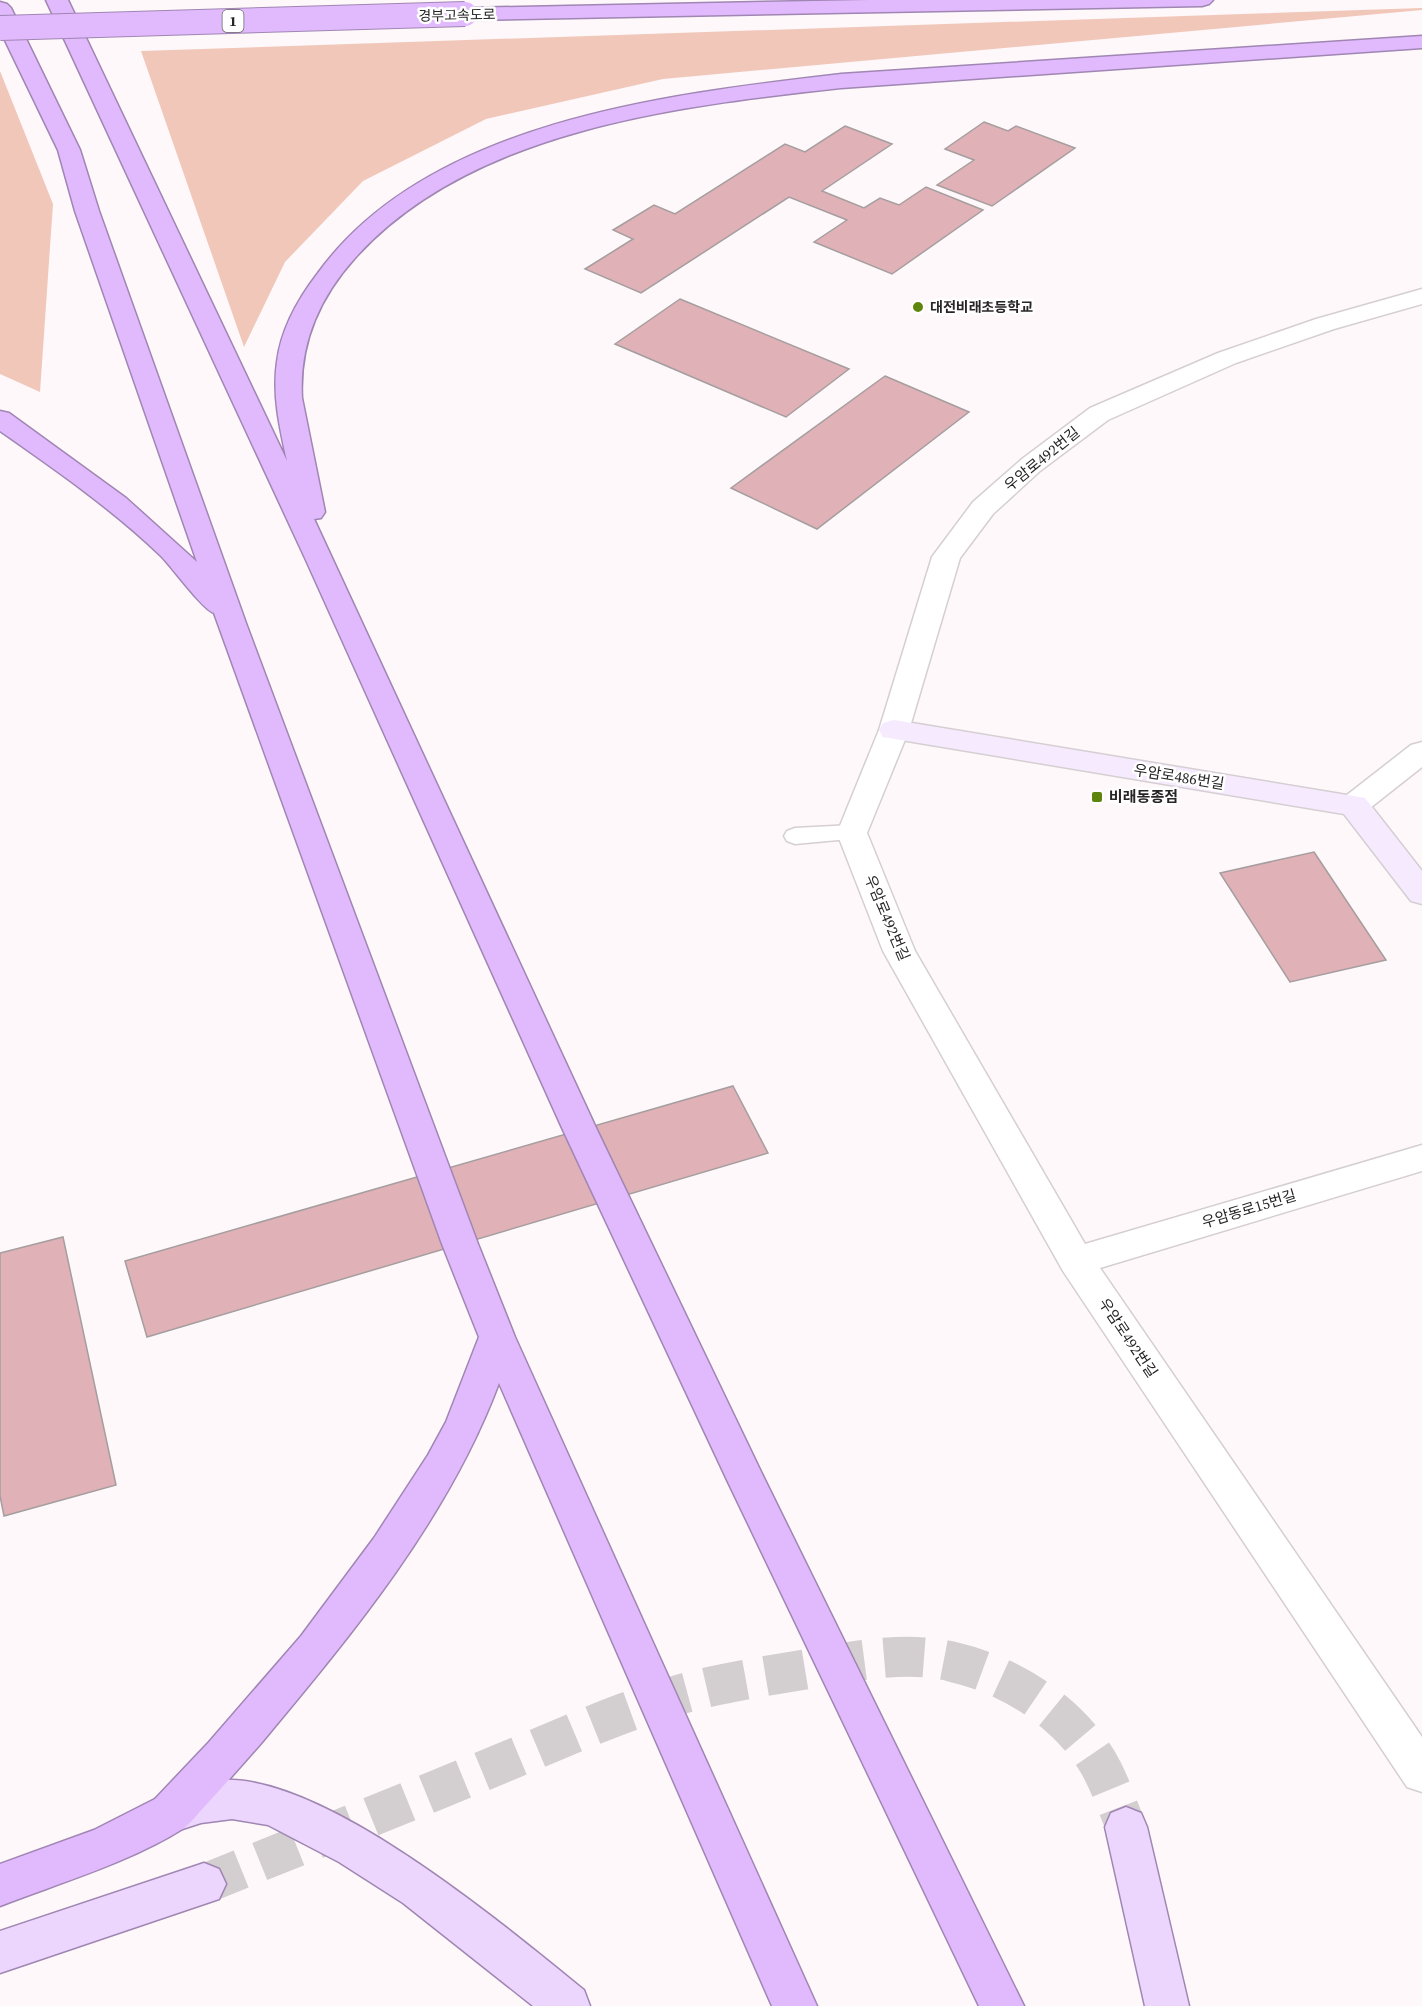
<svg xmlns="http://www.w3.org/2000/svg" width="1422" height="2006" font-family="'Source Serif 4','Noto Sans KR',serif">
	<style>
		.green { fill: #f1c7b9 }
		.building { fill: #e0b1b7; stroke: #a59e9f; stroke-width: 1.5 }
		.lines { fill: none; stroke-linecap: round; stroke-linejoin: round }
		.primary-tunnel { stroke: #d3ced0; stroke-width: 40; stroke-dasharray: 40 20; stroke-linecap: butt }
		.lane-casing { stroke: #d5cfd2; stroke-width: 3 }
		.street-casing { stroke: #d5cfd2; stroke-width: 3 }
		.secondary-casing { stroke: #d5cfd2; stroke-width: 3 }
		.primary-casing { stroke: #a086b2; stroke-width: 3 }
		.highway-casing { stroke: #a086b2; stroke-width: 3 }
		.lane { fill: #fff; fill-rule: evenodd }
		.street { fill: #fff; fill-rule: evenodd }
		.secondary { fill: #f6eaff; fill-rule: evenodd }
		.primary { fill: #edd6fe; fill-rule: evenodd }
		.highway { fill: #e1bafe; fill-rule: evenodd }
		.highway-bridge-casing { stroke: #a086b2; stroke-width: 26; stroke-linecap: butt }
		.highway-bridge { stroke: #e1bafe; stroke-width: 24 }
		.poi-dot { fill: #5e860e; stroke: #fff; stroke-width: 2 }
		.labels { text-anchor: middle; stroke-width: 5; stroke-linejoin: round; paint-order: stroke }
		.far-street-label { font-size: 14px; fill: #272526; stroke: #fff }
		.shield { fill: #fff; stroke: #686667; stroke-width: 1.5 }
		.shield-label { font-size: 14px; font-weight: bold; fill: #272526 }
		.far-poi-label { font-size: 14px; font-weight: bold; fill: #272526; stroke: #fff; text-anchor: start }
		.street-label { font-size: 15px; fill: #272526; stroke: #fff }
		.poi-label { font-size: 15px; font-weight: bold; fill: #272526; stroke: #fff; text-anchor: start }
	</style>
	<rect width="100%" height="100%" fill="#fef8fb"/>
	<!-- green -->
	<g class="green">
		<path d="M1422,8V10L663,79L486,119L363,181L285,262L244,347L141,51Z"/>
		<path d="M0,71L53,204L40,392L0,374Z"/>
	</g>
	<!-- building -->
	<g class="building">
		<path d="M984,122L1008,131L1016,126L1075,148L992,206L937,185L974,160L945,149Z"/>
		<path d="M845,126L892,144L822,191L864,208L880,198L899,205L926,187L983,210L892,274L814,242L847,220L789,197L641,293L585,269L633,239L613,230L654,205L675,214L785,144L805,152Z"/>
		<path d="M680,299L849,369L786,417L615,344Z"/>
		<path d="M885,376L969,412L817,529L731,488Z"/>
		<path d="M1314,852L1386,960L1290,982L1220,873Z"/>
		<path d="M733,1086L768,1153L147,1337L125,1261Z"/>
		<path d="M63,1237L116,1485L4,1516L0,1496V1253Z"/>
	</g>
	<g class="lines">
		<!-- primary-tunnel -->
		<path class="primary-tunnel" d="M204,1884C303,1844 401,1805 500,1764C561,1739 621,1711 685,1693C725,1682 767,1676 808,1669C856,1661 906,1650 953,1662C1009,1675 1062,1708 1094,1756C1108,1777 1116,1803 1126,1827"/>
		<!-- lane casing -->
		<g class="lane-casing">
			<path id="lane" d="M852,825L860,828L863,833L860,838L795,844L787,841L784,836L787,831L795,828Z"/>
		</g>
		<!-- street casing -->
		<g class="street-casing">
			<g id="street">
				<path d="M1422,289V304L1334,329L1236,363L1108,420L1040,471L993,514L960,558L909,730L867,833L915,951L1085,1244L1422,1145V1171L1100,1268L1422,1737V1792L1407,1787L1063,1271L883,951L837,833L879,730L932,557L973,502L1022,459L1090,408L1218,353L1316,319Z"/>
				<path d="M1422,742V767L1365,812L1354,815L1343,812L1339,805L1343,798L1411,745Z"/>
			</g>
		</g>
		<!-- secondary casing -->
		<g class="secondary-casing">
			<path id="secondary" d="M894,720L1365,798L1422,871V904L1411,901L1344,814L883,737L879,730L883,723Z"/>
		</g>
		<!-- primary casing -->
		<g class="primary-casing">
			<g id="primary">
				<path d="M221,1780C325,1774 505,1926 584,1990L590,2006H533L403,1903L339,1862L268,1825L232,1819L201,1823L170,1833L155,1827L149,1813L155,1799L190,1786Z"/>
				<path d="M1126,1807L1141,1813L1147,1827L1189,2006H1145L1105,1827L1111,1813Z"/>
				<path d="M204,1863L219,1869L226,1884L219,1899L0,1973V1931Z"/>
			</g>
		</g>
		<!-- highway casing -->
		<g class="highway-casing">
			<g id="highway">
				<path d="M46,0H68L287,461C280,429 272,395 277,362C281,329 298,299 318,273C428,121 669,94 841,74L1422,36V48L841,88C679,106 471,129 355,258C319,298 299,344 302,398L325,512L321,518L314,519L597,1130L765,1480L1024,2006H979L728,1482L563,1130L305,558Z"/>
				<path d="M869,0H1213L1209,4L1202,6L465,20L458,18L454,14L458,10L465,8Z"/>
				<path d="M0,2L7,4L11,8L80,150L99,211L247,626L478,1244L515,1337L817,2006H772L499,1383C449,1517 354,1632 263,1741C244,1763 225,1784 206,1805C199,1812 192,1822 184,1828C131,1862 59,1883 0,1906V1864L94,1830L155,1799L209,1742L301,1636L374,1538L428,1455L446,1422L479,1337L442,1244L214,613C203,610 172,567 161,556C112,509 56,470 0,431V411L9,413L126,498L197,562L75,211L58,150L0,30Z"/>
			</g>
		</g>
		<!-- lane -->
		<use href="#lane" class="lane"/>
		<!-- street -->
		<use href="#street" class="street"/>
		<!-- secondary -->
		<use href="#secondary" class="secondary"/>
		<!-- primary -->
		<use href="#primary" class="primary"/>
		<!-- highway -->
		<use href="#highway" class="highway"/>
		<!-- highway-bridge casing -->
		<g class="highway-bridge-casing">
			<path id="highway-bridge" d="M0,28L465,14"/>
		</g>
		<!-- highway-bridge -->
		<use href="#highway-bridge" class="highway-bridge"/>
	</g>
	<!-- markers -->
	<g class="poi-dot">
		<circle cx="918" cy="307" r="6"/>
		<rect x="1091" y="791" width="12" height="12" rx="3"/>
	</g>
	<g class="labels">
		<!-- far-street labels -->
		<g class="far-street-label">
			<text transform="translate(457 15) rotate(-1)" y="5">경부고속도로</text>
		</g>
		<!-- shield labels -->
		<rect class="shield" x="222.5" y="10" width="21" height="22" rx="4.5"/>
		<g class="shield-label">
			<text x="233" y="26">1</text>
		</g>
		<!-- far-poi labels -->
		<g class="far-poi-label">
			<text x="930" y="312">대전비래초등학교</text>
		</g>
		<!-- street labels -->
		<g class="street-label">
			<text transform="translate(1042 459) rotate(-39)" y="5">우암로492번길</text>
			<text transform="translate(1179 777) rotate(9)" y="5">우암로486번길</text>
			<text transform="translate(887 918) rotate(67)" y="5">우암로492번길</text>
			<text transform="translate(1249 1209) rotate(-17)" y="5">우암동로15번길</text>
			<text transform="translate(1128 1338) rotate(56)" y="5">우암로492번길</text>
		</g>
		<!-- poi labels -->
		<g class="poi-label">
			<text x="1109" y="802">비래동종점</text>
		</g>
	</g>
</svg>
